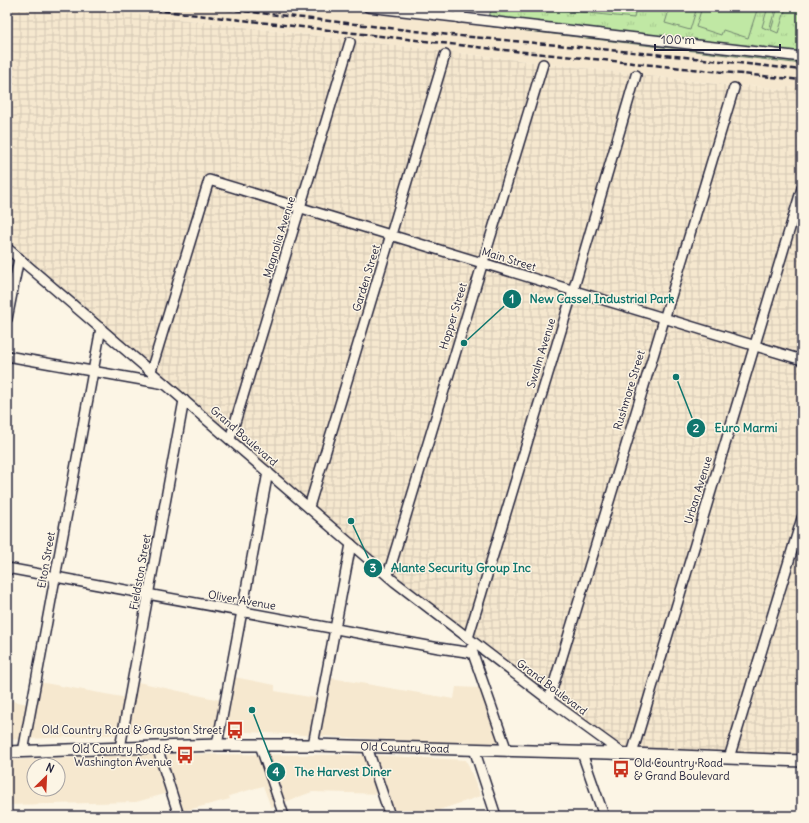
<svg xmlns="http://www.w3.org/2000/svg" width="809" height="823" font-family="Delius,sans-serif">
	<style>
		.built { fill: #f6e8cf; fill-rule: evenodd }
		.industrial { fill: url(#industrial-grid) }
		.grass { fill: url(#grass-tufts); stroke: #718570 }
		.garden { fill: #c0e8a4; stroke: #718570 }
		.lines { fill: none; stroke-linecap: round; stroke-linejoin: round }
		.minor-casing { stroke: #22223b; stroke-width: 12 }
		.major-casing { stroke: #22223b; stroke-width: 14 }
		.minor { stroke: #fcf5e5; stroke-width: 9 }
		.major { stroke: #fcf5e5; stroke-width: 11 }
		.rail { stroke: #22223b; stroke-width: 2.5; stroke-dasharray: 6 3; stroke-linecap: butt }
		.labels { text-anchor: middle; stroke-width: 3; stroke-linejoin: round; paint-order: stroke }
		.street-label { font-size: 11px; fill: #22223b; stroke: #fcf5e5 }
		.poi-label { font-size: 11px; fill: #22223b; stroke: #fcf5e5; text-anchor: end }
		.leader { fill: none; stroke: #0f766e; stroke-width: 1.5 }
		.callout-dot { fill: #0f766e; stroke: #fcf5e5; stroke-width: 1.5 }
		.mark-label { font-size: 12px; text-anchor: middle; font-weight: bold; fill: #fff }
		.callout-label { font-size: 12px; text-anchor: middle; font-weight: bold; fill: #0f766e; stroke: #fcf5e5; stroke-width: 3; stroke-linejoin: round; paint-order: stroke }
	</style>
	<defs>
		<pattern id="industrial-grid" width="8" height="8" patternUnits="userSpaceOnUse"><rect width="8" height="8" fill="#f6e8cf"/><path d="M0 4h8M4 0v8" fill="none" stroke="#d3c7b3"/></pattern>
		<pattern id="grass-tufts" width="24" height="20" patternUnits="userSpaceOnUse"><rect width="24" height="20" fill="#c0e8a4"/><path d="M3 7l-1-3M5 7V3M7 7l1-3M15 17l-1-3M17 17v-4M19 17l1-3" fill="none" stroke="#a5c78e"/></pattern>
	</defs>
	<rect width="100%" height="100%" fill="#fcf5e5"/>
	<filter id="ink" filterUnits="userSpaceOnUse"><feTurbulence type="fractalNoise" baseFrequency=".025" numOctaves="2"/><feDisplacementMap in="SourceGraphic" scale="8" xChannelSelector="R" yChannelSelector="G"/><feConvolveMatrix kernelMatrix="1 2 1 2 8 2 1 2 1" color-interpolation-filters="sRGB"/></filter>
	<g filter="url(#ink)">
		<!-- built -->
		<g class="built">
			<path d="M78,7H316L486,26L802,64V88L785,87L782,90L750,85L741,87Z"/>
			<path d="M234,677L275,685V691L327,700L331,678L454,699L456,687L480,688L500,746L211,730L7,740V700L34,705L39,682L133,699L138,682L229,702Z"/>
			<path d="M162,754L371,755L466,760L481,796L421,816H393L384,794L312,792L271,807L263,786L229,796L230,799L180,812L172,792L136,802L7,805V760ZM34,765H58V789H34Z"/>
		</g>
		<!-- industrial -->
		<path class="industrial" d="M7,7H78L741,87L750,85L782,90L785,87L802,88V756L622,747L465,630L376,559L7,240Z"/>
		<!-- grass -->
		<path class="grass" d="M492,7H802V64L486,26Z"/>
		<!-- garden -->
		<g class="garden">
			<path d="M535,7H636L634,18Z"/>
			<path d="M670,7H697L690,30L665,23Z"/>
			<path d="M702,7H758L748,38L723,30L721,35L696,27Z"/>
			<path d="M768,7H776L769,30L762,27Z"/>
			<path d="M778,7L786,8L778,33L771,30Z"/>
		</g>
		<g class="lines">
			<!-- minor casing -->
			<g class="minor-casing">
				<g id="minor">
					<path d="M368,7L802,57"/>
					<path d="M459,18L462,7"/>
					<path d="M7,248L395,582L549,700L622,753"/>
					<path d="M7,319L19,258"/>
					<path d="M7,356L165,384"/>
					<path d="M151,371L209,180L802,360"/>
					<path d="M230,439L350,42"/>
					<path d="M309,507L445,55"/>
					<path d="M7,568L439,648L473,653"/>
					<path d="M388,575L543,64"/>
					<path d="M468,638L573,291L636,75"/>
					<path d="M471,648L507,751"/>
					<path d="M549,700L734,88"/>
					<path d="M217,745L268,472"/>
					<path d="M260,745L284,816"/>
					<path d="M313,745L351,544"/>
					<path d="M157,747L179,816"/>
					<path d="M367,747L390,816"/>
					<path d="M120,748L184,400"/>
					<path d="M474,749L496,816"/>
					<path d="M23,752L101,328"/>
					<path d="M582,753L604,816"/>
					<path d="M632,754L802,188"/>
					<path d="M729,758L802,518"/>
				</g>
			</g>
			<!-- major casing -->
			<g class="major-casing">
				<g id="major">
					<path id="s1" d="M7,752L217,745H313L608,753L802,761"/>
				</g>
			</g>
			<!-- minor -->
			<use href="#minor" class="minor"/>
			<!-- major -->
			<use href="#major" class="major"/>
			<!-- rail -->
			<g class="rail">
				<path d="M128,7L494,49L802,80"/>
				<path d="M209,7L450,35L685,57L802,70"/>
			</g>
		</g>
	</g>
	<!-- icons -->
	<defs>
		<g id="bus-bare" transform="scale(1.38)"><path d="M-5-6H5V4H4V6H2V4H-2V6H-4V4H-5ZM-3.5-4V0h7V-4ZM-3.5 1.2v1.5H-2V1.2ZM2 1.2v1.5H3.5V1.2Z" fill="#c8321e" stroke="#fcf5e5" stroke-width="2.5" paint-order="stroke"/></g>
	</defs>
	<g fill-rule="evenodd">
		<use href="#bus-bare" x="235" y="730"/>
		<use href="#bus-bare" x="185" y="755"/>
		<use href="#bus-bare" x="621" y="769"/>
	</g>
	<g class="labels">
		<!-- street labels -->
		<g class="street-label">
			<text transform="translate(279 237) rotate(-73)" y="4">Magnolia Avenue</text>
			<text transform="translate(509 259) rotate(17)" y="4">Main Street</text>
			<text transform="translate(366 278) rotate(-73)" y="4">Garden Street</text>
			<text transform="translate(453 316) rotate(-73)" y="4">Hopper Street</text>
			<text transform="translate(541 353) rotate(-73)" y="4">Swalm Avenue</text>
			<text transform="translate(629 390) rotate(-73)" y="4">Rushmore Street</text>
			<text transform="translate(244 436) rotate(41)" y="4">Grand Boulevard</text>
			<text transform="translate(698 490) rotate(-73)" y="4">Urban Avenue</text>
			<text transform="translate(46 560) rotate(-80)" y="4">Elton Street</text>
			<text transform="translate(140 572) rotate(-80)" y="4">Fieldston Street</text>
			<text transform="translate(242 600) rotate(10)" y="4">Oliver Avenue</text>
			<text transform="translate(552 687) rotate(37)" y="4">Grand Boulevard</text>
			<text dy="4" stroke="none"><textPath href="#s1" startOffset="398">Old Country Road</textPath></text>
		</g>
		<!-- poi labels -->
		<g class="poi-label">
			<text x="222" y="734">Old Country Road &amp; Grayston Street</text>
			<text x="172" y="753">Old Country Road &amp;<tspan x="172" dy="13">Washington Avenue</tspan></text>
			<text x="634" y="767" text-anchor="start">Old Country Road<tspan x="634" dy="13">&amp; Grand Boulevard</tspan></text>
		</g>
	</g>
	<!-- callouts -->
	<path class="leader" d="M464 343L512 299M676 377L696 428M351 521L373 568M252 710L276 772"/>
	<g class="callout-dot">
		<circle cx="464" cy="343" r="4"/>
		<circle cx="676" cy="377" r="4"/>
		<circle cx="351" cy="521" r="4"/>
		<circle cx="252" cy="710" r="4"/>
		<circle cx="512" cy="299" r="10"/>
		<circle cx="696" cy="428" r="10"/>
		<circle cx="373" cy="568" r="10"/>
		<circle cx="276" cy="772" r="10"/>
	</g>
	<g class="mark-label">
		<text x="512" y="303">1</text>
		<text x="696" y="432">2</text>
		<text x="373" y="572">3</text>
		<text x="276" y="776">4</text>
	</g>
	<g class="callout-label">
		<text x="602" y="303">New Cassel Industrial Park</text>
		<text x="746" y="432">Euro Marmi</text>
		<text x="461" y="572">Alante Security Group Inc</text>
		<text x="343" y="776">The Harvest Diner</text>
	</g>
	<!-- margin -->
	<rect width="809" height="823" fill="none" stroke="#fcf5e5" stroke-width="24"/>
	<rect x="12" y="12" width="785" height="799" fill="none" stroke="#22223b" stroke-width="1.5" filter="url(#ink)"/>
	<!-- north arrow -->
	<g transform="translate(46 777) rotate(24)"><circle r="19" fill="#fcf5e5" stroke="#a5a1a1"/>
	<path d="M0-3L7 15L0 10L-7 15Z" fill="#c8321e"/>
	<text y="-6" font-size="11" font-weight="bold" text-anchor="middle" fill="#22223b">N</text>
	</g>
	<!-- scale -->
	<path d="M655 44v6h125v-6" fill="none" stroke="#22223b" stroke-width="2"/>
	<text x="661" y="44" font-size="12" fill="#22223b" stroke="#fcf5e5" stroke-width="3" paint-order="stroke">100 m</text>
</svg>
